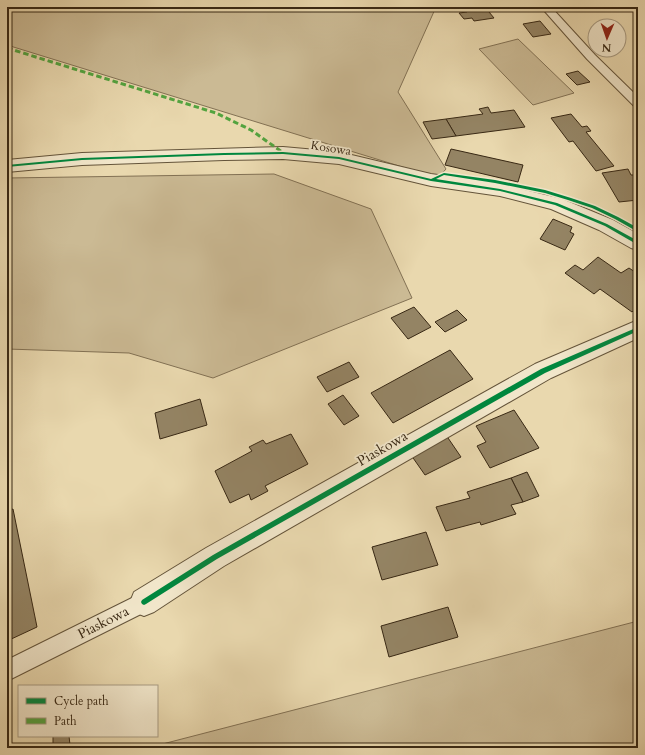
<svg xmlns="http://www.w3.org/2000/svg" width="645" height="755" font-family="Cardo,serif">
	<style>
		.green { fill: #cbba94; stroke: #827154 }
		.building { fill: #948464; stroke: #382814 }
		.lines { fill: none; stroke-linecap: round; stroke-linejoin: round }
		.lane-casing { stroke: #64543a; stroke-width: 2 }
		.street-casing { stroke: #64543a; stroke-width: 2 }
		.lane { fill: #f1e6ca; fill-rule: evenodd }
		.street { fill: #f1e6ca; fill-rule: evenodd }
		.quiet { stroke: #53a33f; stroke-width: 3; stroke-dasharray: 5.5 3; stroke-linecap: butt }
		.cycleway-casing { stroke: #f1e6ca; stroke-width: 3 }
		.cycleway { fill: #00873e; fill-rule: evenodd }
		.labels { text-anchor: middle; stroke-width: 3.5; stroke-linejoin: round; paint-order: stroke }
		.far-street-label { font-size: 12px; fill: #382814; stroke: #f1e6ca }
		.street-label { font-size: 14px; fill: #382814; stroke: #f1e6ca }
	</style>
	<rect width="100%" height="100%" fill="#e9d8ae"/>
	<filter id="stains"><feTurbulence type="fractalNoise" baseFrequency=".005" numOctaves="4"/><feColorMatrix values="0 0 0 0 .2 0 0 0 0 .09 0 0 0 0 .02 0 0 0 .5 -.17"/></filter>
	<radialGradient id="worn" r=".72"><stop offset=".6" stop-color="#630" stop-opacity="0"/><stop offset="1" stop-color="#630" stop-opacity=".3"/></radialGradient>
	<!-- green -->
	<g class="green">
		<path d="M7,7H436L398,92L446,169L438,178L7,45Z"/>
		<path d="M518,39L574,93L533,105L479,49Z"/>
		<path d="M274,174L371,209L412,298L213,378L129,353L7,349V178Z"/>
		<path d="M638,621V748H147Z"/>
	</g>
	<!-- building -->
	<g class="building">
		<path d="M464,7H492L495,11L489,12L494,18L474,21L472,18L464,19L459,13L467,12Z"/>
		<path d="M540,21L551,34L533,37L523,24Z"/>
		<path d="M578,71L590,82L577,85L566,74Z"/>
		<path d="M488,107L491,113L514,110L525,127L456,136L446,119L483,114L479,109Z"/>
		<path d="M571,114L582,127L587,126L591,131L586,132L614,166L596,171L573,141L569,142L551,118Z"/>
		<path d="M446,119L456,136L432,139L423,122Z"/>
		<path d="M451,149L523,165L518,182L445,165Z"/>
		<path d="M628,169L631,175H638V200L619,202L602,173Z"/>
		<path d="M553,219L572,227L570,232L574,234L565,250L540,239Z"/>
		<path d="M598,257L621,273L629,268L638,274V306L632,312L600,289L594,294L565,273L575,265L583,270Z"/>
		<path d="M414,307L431,327L408,339L391,318Z"/>
		<path d="M457,310L467,320L445,332L435,322Z"/>
		<path d="M450,350L473,379L393,423L371,393Z"/>
		<path d="M349,362L359,377L327,392L317,377Z"/>
		<path d="M343,395L359,416L344,425L328,404Z"/>
		<path d="M200,399L207,425L160,439L155,413Z"/>
		<path d="M514,410L539,448L490,468L477,446L486,442L476,426Z"/>
		<path d="M291,434L308,464L265,486L268,491L251,500L249,494L230,503L215,471L252,451L249,447L263,440L266,444Z"/>
		<path d="M446,435L461,457L425,475L411,455Z"/>
		<path d="M527,472L539,496L523,502L511,478Z"/>
		<path d="M511,478L523,502L511,505L516,514L481,525L480,522L446,531L436,507L470,498L467,492Z"/>
		<path d="M13,509L37,627L7,641V511Z"/>
		<path d="M426,532L438,565L382,580L372,547Z"/>
		<path d="M448,607L458,637L389,657L381,626Z"/>
		<path d="M53,736H69L70,745L53,748Z"/>
	</g>
	<g class="lines">
		<!-- lane casing -->
		<g class="lane-casing">
			<g id="lane">
				<path d="M541,7H551L595,55L638,97V107L634,106L587,59Z"/>
				<path d="M144,592L151,595L154,602L151,609L7,681V660Z"/>
			</g>
		</g>
		<!-- street casing -->
		<g class="street-casing">
			<g id="street">
				<path d="M283,147L339,152L431,174L500,184L562,199L613,220L638,234V250L631,248L599,230L551,209L500,196L431,186L339,164L283,159L224,160L82,165L7,172V160L82,153Z"/>
				<path d="M638,320V338L551,378L224,566L154,612L144,616L134,612L130,602L134,592L206,548L535,364Z"/>
			</g>
		</g>
		<!-- lane -->
		<use href="#lane" class="lane"/>
		<!-- street -->
		<use href="#street" class="street"/>
		<!-- quiet -->
		<path class="quiet" d="M7,48L216,113L251,130L282,152"/>
		<!-- cycleway casing -->
		<g class="cycleway-casing">
			<g id="cycleway">
				<path d="M283,152L339,157L431,179L444,173L495,180L545,190L571,198L595,206L618,217L638,228V232L615,219L592,208L568,200L545,193L495,183L444,175L436,179L500,189L557,203L607,224L638,241V245L605,226L555,205L500,191L431,181L339,159L283,154L224,155L82,160L7,167V165L82,158L224,153Z"/>
				<path d="M638,327V331L545,373L217,559L146,604L144,605L142,604L141,602L142,600L213,555L541,369Z"/>
			</g>
		</g>
		<!-- cycleway -->
		<use href="#cycleway" class="cycleway"/>
	</g>
	<g class="labels">
		<!-- far-street labels -->
		<g class="far-street-label">
			<text transform="translate(331 148) rotate(9)" y="4">Kosowa</text>
		</g>
		<!-- street labels -->
		<g class="street-label">
			<text transform="translate(382 448) rotate(-30)" y="5">Piaskowa</text>
			<text transform="translate(103 622) rotate(-27)" y="5">Piaskowa</text>
		</g>
	</g>
	<!-- margin -->
	<rect width="645" height="755" fill="none" stroke="#e9d8ae" stroke-width="24"/>
	<rect x="8" y="8" width="629" height="739" fill="none" stroke="#382814" stroke-width="2"/>
	<rect x="12" y="12" width="621" height="731" fill="none" stroke="#382814"/>
	<!-- legend -->
	<rect x="18" y="685" width="140" height="52" fill="#f1e6ca" stroke="#a79a81"/>
	<rect x="26" y="698" width="20" height="6" fill="#00873e" stroke="#a79a81"/>
	<text x="54" y="705" font-size="12" fill="#382814">Cycle path</text>
	<rect x="26" y="718" width="20" height="6" fill="#53a33f" stroke="#a79a81"/>
	<text x="54" y="725" font-size="12" fill="#382814">Path</text>
	<!-- north arrow -->
	<g transform="translate(607 38) rotate(182)"><circle r="19" fill="#f1e6ca" stroke="#a79a81"/>
	<path d="M0-3L7 15L0 10L-7 15Z" fill="#8f2418"/>
	<text y="-6" font-size="11" font-weight="bold" text-anchor="middle" fill="#382814">N</text>
	</g>
	<rect width="100%" height="100%" filter="url(#stains)"/>
	<rect width="100%" height="100%" fill="url(#worn)"/>
</svg>
